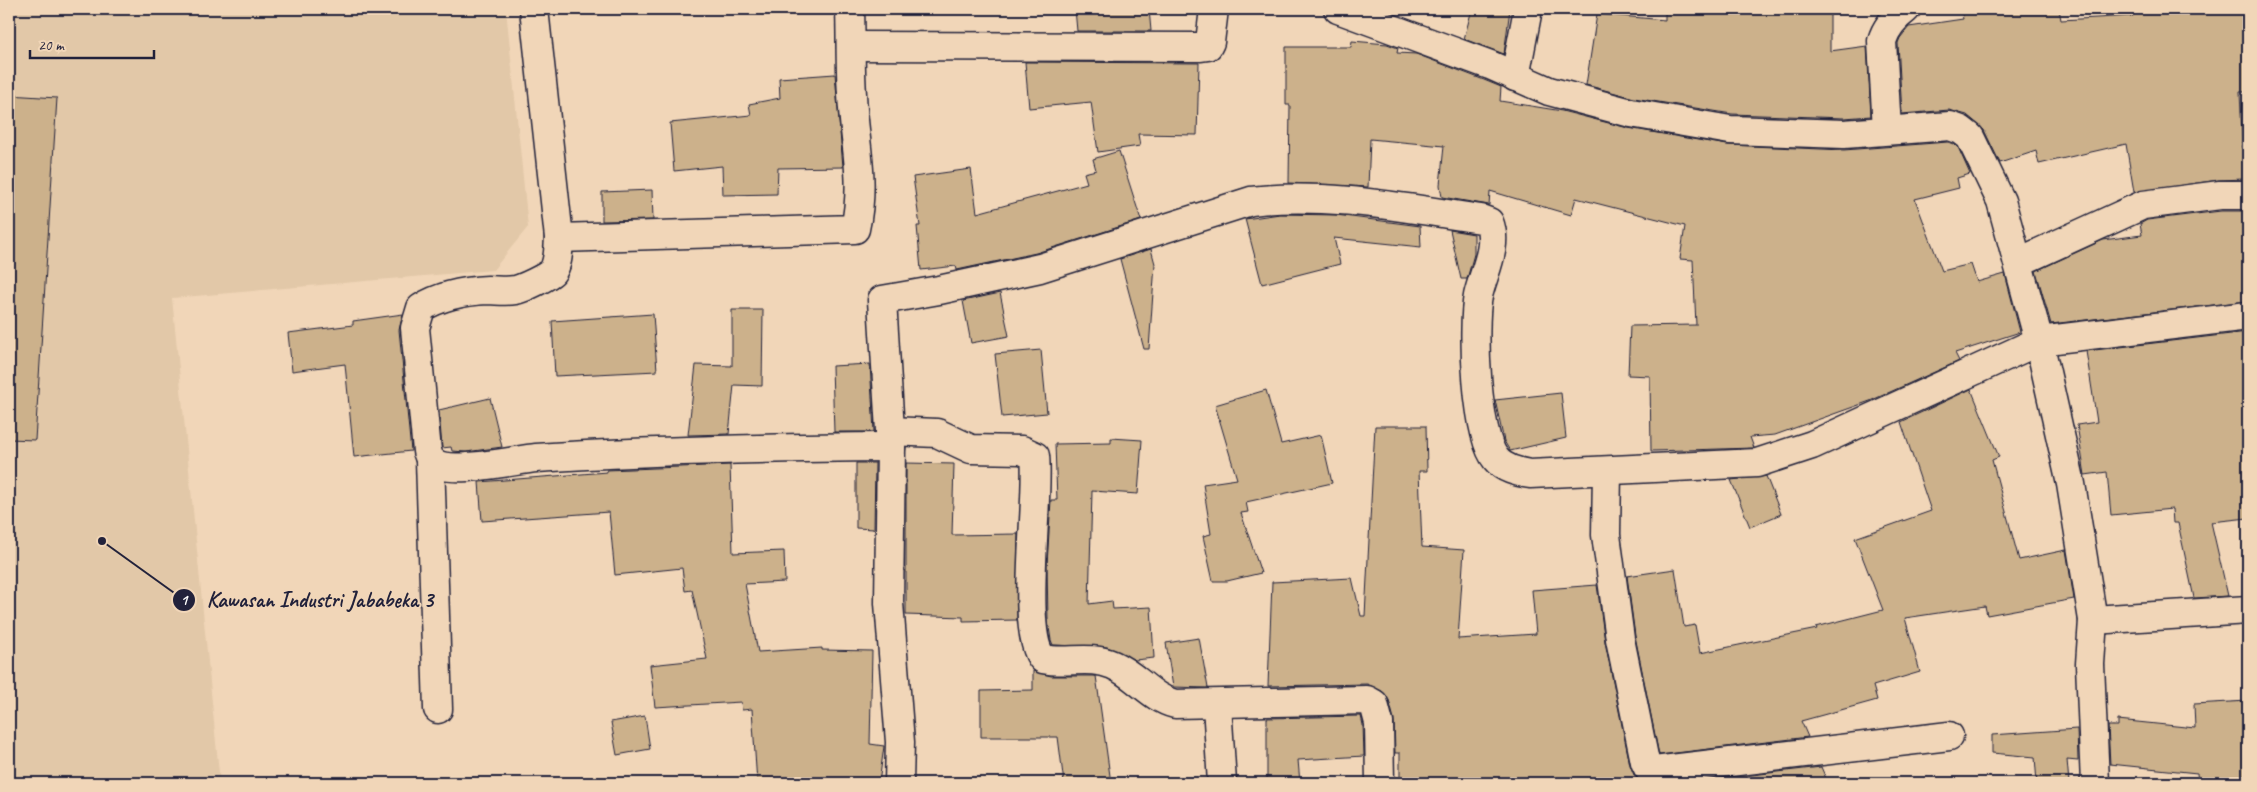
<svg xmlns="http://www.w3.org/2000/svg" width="2257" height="792" font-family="Caveat,sans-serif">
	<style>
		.built { fill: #e2c8a8 }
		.building { fill: #ccb18b; stroke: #22223b }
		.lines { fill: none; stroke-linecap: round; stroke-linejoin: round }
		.minor-casing { stroke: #22223b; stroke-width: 31 }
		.minor { stroke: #f1d6b8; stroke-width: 28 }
		.leader { fill: none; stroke: #22223b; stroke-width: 2 }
		.callout-dot { fill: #22223b; stroke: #f1d6b8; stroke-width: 2 }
		.mark-label { font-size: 15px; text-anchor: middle; font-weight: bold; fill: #fff }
		.callout-label { font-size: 22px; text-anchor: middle; font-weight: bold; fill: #22223b; stroke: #f1d6b8; stroke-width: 4; stroke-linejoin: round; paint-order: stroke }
	</style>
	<rect width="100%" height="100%" fill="#f1d6b8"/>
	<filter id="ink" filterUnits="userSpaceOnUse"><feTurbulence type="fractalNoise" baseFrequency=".02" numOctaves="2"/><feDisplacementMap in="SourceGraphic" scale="10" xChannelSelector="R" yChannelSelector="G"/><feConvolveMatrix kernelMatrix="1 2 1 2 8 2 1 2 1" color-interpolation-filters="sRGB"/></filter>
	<g filter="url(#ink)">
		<!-- built -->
		<path class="built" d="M9,9H506L528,227L493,270L172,298L220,783H9Z"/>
		<!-- building -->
		<g class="building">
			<path d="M1075,9H1149L1151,31H1077Z"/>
			<path d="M1472,9H1510L1504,54L1464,39Z"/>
			<path d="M1665,9H1830V51L1867,46L1871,116L1844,118L1732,114L1634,98L1586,85L1597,14L1665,20Z"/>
			<path d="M1961,9H2059L2061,20L2133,16V9H2243L2246,36H2248V92H2240L2244,179L2218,180L2134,192L2126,144L2039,164L2036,151L2000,163L1984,130L1967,115L1949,110L1902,114L1898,43L1900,38L1909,27L1963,19Z"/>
			<path d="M1352,41L1387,44L1398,48L1397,53L1416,54L1484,80L1501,87L1500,101L1562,111L1628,128L1727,145L1844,150L1948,142L1953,144L1958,147L1970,174L1957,178L1959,188L1915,199L1942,271L1971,264L1977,282L2005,274L2020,332L1955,353L1959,361L1870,401L1775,435L1750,437L1754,448L1651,451L1650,376L1628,375L1630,326L1696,325L1693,260L1680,259L1685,226L1576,198L1571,215L1490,191L1489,205L1442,197L1440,185L1444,146L1370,139L1368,187L1289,183L1290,105H1286V47H1351Z"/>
			<path d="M1025,62L1199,63L1197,135L1138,134L1140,146L1098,152L1091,102L1029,108Z"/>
			<path d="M835,74L843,167L778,168L777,194L723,195L722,166L674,171L670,123L751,115L749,104L780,98L779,78Z"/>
			<path d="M9,95L57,98L35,440L9,439Z"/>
			<path d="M1119,151L1141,220L1036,253L957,270L956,266L921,270L917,226H920L913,177L971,169L977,213L1087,183L1084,173L1096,170L1093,159Z"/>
			<path d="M652,190L653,220L602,221V192Z"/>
			<path d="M2221,211H2248V301L2051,324L2036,271L2103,240L2142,235L2140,224L2147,220Z"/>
			<path d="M1280,214L1336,215L1420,226L1421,247L1334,238L1340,264L1262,284L1245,219Z"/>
			<path d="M1450,230L1474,234V254L1467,279H1461Z"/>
			<path d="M1151,249L1155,264L1149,349H1144L1120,259Z"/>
			<path d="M1000,293L1009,336L971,343L963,301Z"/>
			<path d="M732,310H763L762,386L734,385L729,434L688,435L696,365L732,366Z"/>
			<path d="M403,314L399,330L411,451L354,457L345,364L292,371L288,333L353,325V321Z"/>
			<path d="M653,314L657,371L555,376L552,321Z"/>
			<path d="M2248,332V518L2211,522L2228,596L2194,598L2178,523H2173L2172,509L2111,515L2107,472L2085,475L2077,425L2097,422L2086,351Z"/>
			<path d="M1041,350L1047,413L1002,417L995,354Z"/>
			<path d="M870,364L874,432H834L832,366Z"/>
			<path d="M1971,389L1999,457L1992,460L2019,560L2066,550L2074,599L1987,615L1985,606L1905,618L1920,672L1873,686L1877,700L1801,721L1808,737L1659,755L1635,636L1627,576L1675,569L1684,627L1695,625L1700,653L1817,629L1816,627L1883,610L1855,538L1931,511L1901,422Z"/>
			<path d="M1266,390L1281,444L1321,435L1332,483L1246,502L1248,512L1241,513L1261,573L1227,581H1213L1203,536L1211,534L1203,484L1237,479L1215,405Z"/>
			<path d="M1561,393L1566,438L1510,451L1504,441L1495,400Z"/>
			<path d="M490,398L502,447L466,452L452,451L451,447L442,448L439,410Z"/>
			<path d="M1375,426H1426L1427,471H1419L1422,547L1464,550L1458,639L1536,634L1532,590L1597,585L1605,642L1630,765L1634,775L1644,783H1400V753H1395L1394,719L1389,700L1382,691L1367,684L1268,686L1272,582L1352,578L1361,616H1365Z"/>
			<path d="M1111,438L1142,440L1138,494L1092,491L1089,604L1112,601L1113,609L1151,607L1154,658L1135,660L1107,647L1053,645L1051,640L1048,621L1047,564L1051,500H1057L1055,444L1111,443Z"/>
			<path d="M856,463H875L874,529L856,528Z"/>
			<path d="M906,463L954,464L952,535L1018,534L1017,620L963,621V617L906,615Z"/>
			<path d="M730,465L733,553L784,551L785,582L745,584L758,652L822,648V650L872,651L870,744L884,746L879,783H828L829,779L757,783L752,709L742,710L741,702L655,707L650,665L707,659L692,590L685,591L682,568L615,575L609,512L482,521L479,482L607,472V470Z"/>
			<path d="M1766,476L1781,514L1750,527L1731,480Z"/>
			<path d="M1199,638L1208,688L1173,687L1166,643Z"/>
			<path d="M1033,671L1051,676H1096L1111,783H1064L1058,737H981V691L1033,690Z"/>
			<path d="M2248,701V783H2198L2197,773L2110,764L2108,726H2118V720L2195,728L2194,704Z"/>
			<path d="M645,716L650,749L617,755L611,722Z"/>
			<path d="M1361,716L1363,725L1364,756L1298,760L1300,783H1267V718Z"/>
			<path d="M2077,729L2078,761L2067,760L2069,783H2037L2035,757L1992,753V735Z"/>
			<path d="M1821,767L1828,783H1683Z"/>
		</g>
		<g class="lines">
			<!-- minor casing -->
			<g class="minor-casing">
				<g id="minor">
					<path d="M534,9L559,238C558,249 559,263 552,272C549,276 520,290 515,290C506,292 496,290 488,290C466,291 440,296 421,308L415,328L427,451C428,454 429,458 432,461C448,476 514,460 536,458C654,450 772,448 891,447"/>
					<path d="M1338,9L1490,65L1549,91L1631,113L1730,130L1844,134L1950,126L1961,130L1970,137L2001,201L2039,341L2071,484L2093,620L2090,664L2095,783"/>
					<path d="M851,46L1201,47L1208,46L1210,42L1214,9"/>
					<path d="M1515,77L1528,9"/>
					<path d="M1887,130L1882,41C1886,27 1894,18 1906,9"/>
					<path d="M559,238L855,229C866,179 854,143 852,94C850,66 851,37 850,9"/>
					<path d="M2019,262L2143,205L2220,195H2248"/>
					<path d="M890,431L937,433L971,449L1022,450L1035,456C1040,497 1019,634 1043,659C1066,664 1090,655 1113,665C1136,675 1151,698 1175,704L1367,700L1374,704L1379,723L1380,783"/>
					<path d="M430,460L438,709"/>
					<path d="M1607,471L1606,535L1620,639L1645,762L1648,768L1654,771L1949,736"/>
					<path d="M2093,620L2248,610"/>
					<path d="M1217,705L1222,783"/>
					<path d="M899,783L900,742L889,603L891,447L882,300L939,290L1040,268L1251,201C1327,192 1405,208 1481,219L1489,222C1499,246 1483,273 1478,296C1472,326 1476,436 1496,459C1504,469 1517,472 1530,474L1757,463L1812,445L2039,341L2248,316"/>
				</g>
			</g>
			<!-- minor -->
			<use href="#minor" class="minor"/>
		</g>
	</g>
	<!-- callouts -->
	<path class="leader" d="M102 541L184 600"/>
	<g class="callout-dot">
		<circle cx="102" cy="541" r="5"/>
		<circle cx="184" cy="600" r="12"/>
	</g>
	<g class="mark-label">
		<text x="184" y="605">1</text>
	</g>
	<g class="callout-label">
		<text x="320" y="607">Kawasan Industri Jababeka 3</text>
	</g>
	<!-- margin -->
	<rect width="2257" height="792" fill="none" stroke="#f1d6b8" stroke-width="30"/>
	<rect x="15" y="15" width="2227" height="762" fill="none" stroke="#22223b" stroke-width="2" filter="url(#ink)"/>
	<!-- scale -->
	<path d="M30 50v8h124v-8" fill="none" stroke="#22223b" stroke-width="2.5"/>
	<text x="38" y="50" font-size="15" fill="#22223b" stroke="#f1d6b8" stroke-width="4" paint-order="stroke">20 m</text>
</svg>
